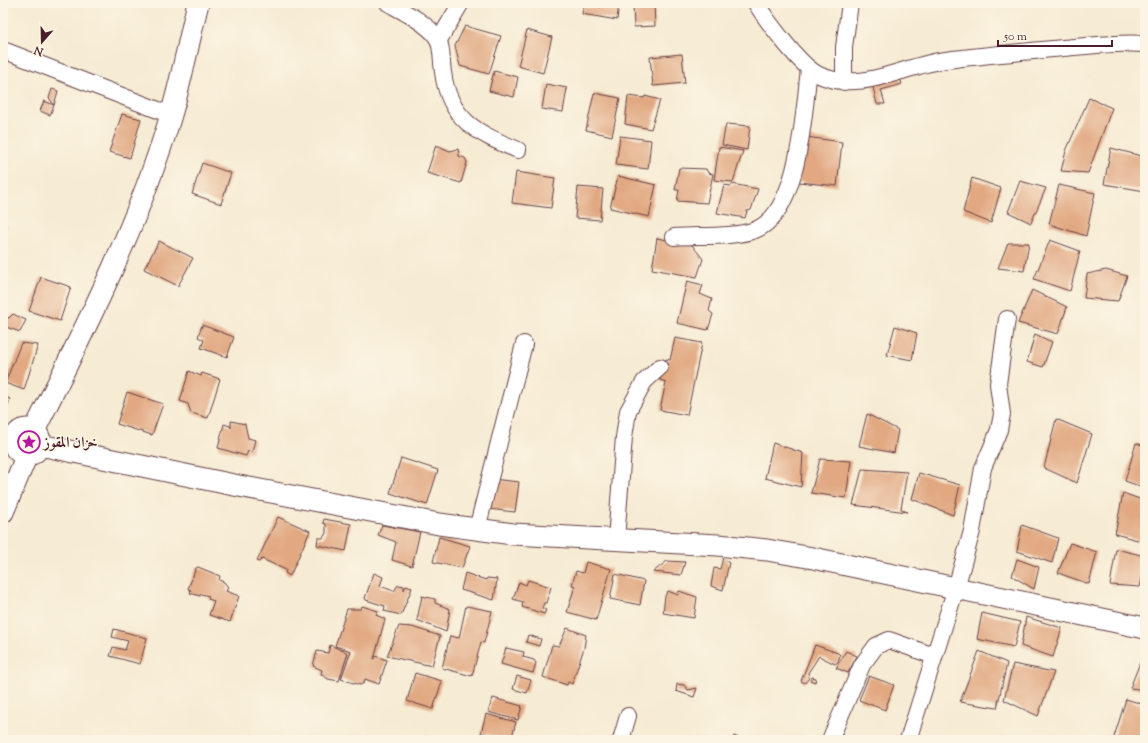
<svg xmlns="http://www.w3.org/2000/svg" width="1148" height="743" font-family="'Sorts Mill Goudy',Amiri,serif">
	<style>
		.building { fill: #e1a881 }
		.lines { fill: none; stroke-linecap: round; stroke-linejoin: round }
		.minor-casing { stroke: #643e44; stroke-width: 18 }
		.tertiary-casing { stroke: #643e44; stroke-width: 23 }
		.minor { stroke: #fff; stroke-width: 16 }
		.tertiary { stroke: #fff; stroke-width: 21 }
		.labels { text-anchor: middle; stroke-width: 3; stroke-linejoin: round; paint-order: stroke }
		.poi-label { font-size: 15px; font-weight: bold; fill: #4a1f2b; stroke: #fcf5e5; text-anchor: start }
	</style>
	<rect width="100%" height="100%" fill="#fcf5e5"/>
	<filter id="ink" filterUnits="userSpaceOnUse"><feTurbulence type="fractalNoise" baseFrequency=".025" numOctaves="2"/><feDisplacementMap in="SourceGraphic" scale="8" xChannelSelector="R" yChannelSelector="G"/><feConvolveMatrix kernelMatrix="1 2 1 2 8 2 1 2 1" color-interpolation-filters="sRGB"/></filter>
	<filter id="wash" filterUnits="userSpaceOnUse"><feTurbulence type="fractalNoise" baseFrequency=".012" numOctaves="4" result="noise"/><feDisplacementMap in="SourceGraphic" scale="16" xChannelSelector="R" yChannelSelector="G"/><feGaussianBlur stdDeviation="0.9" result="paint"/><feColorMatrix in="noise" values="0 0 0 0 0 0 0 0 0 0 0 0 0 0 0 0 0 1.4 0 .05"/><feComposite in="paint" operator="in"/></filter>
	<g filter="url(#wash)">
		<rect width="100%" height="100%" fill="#f6ebd3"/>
		<g id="blocks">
			<!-- building -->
			<g class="building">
				<path d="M584,3H619L617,20L582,14Z"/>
				<path d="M633,3H654L655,26L634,27Z"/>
				<path d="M465,26L501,36L489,74L460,66L455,46Z"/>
				<path d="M527,30L552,37L543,73L518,66Z"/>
				<path d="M682,54L685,83L653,86L650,57Z"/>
				<path d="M494,71L518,77L514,97L489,91Z"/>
				<path d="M899,76L902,84L881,90L885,104H877L872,83Z"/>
				<path d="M546,84L567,88L563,112L542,109Z"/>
				<path d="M52,89L58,91L54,105L49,98Z"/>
				<path d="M594,93L620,98L612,136L586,130Z"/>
				<path d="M628,96L644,98L645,96L660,100L651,129L625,124Z"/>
				<path d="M1089,98L1112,108L1088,173L1061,171L1066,151Z"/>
				<path d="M44,101L54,105L50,115L40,111Z"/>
				<path d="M122,114L141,119L130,158L109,152Z"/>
				<path d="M726,124L750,126L747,150L722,145Z"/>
				<path d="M620,136L651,140L648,169L616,165Z"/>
				<path d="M806,137L842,142L837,186L799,182Z"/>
				<path d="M436,145L450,151L458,149L459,156L465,158L467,162L461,183L427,173Z"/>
				<path d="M719,147L743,151L733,182L714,180Z"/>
				<path d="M1111,148L1145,157V191L1104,184Z"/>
				<path d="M202,163L231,173L221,204L192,194Z"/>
				<path d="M679,168L706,169L708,173L713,174L707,203L677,201L679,190H675Z"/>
				<path d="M516,172L555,178L551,208L512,203Z"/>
				<path d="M618,176L656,185L649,217L610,208Z"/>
				<path d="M972,178L1001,188L991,223L963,212Z"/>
				<path d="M1020,181L1046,188L1031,223L1008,212Z"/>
				<path d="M732,184L758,189L751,210L747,211L745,218L717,213L724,185L731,186Z"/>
				<path d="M1059,185L1095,193L1086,236L1049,224Z"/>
				<path d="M578,187L603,189L600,220L575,218Z"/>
				<path d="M3,225L7,226L3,236Z"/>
				<path d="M657,238L692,245L703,259L697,277L652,269Z"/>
				<path d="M1050,240L1080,251L1070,291L1034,279Z"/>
				<path d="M159,241L193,258L178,286L144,269Z"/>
				<path d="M1008,243H1029L1024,271L998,268Z"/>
				<path d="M1106,270L1127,276L1118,301L1084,298L1087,274Z"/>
				<path d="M41,277L71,287L60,321L29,311Z"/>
				<path d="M687,281L703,285L700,294L712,299L709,311L713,314L708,330L677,323Z"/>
				<path d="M1032,290L1067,307L1058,334L1018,323Z"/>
				<path d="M13,314L26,320L20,332L3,326V316L9,318Z"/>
				<path d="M202,325L234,337L227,357L201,348L204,340L198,337Z"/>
				<path d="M895,326L917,333L912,360L887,355Z"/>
				<path d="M1035,334L1052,342L1043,367L1027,362Z"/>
				<path d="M675,338L702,343L687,415L660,410L666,382L660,380L666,359L670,360Z"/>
				<path d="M21,343L38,345L24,390L5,383Z"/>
				<path d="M189,371L201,376L202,373L220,379L208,418L191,413L188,404L180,401Z"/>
				<path d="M127,392L163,404L152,435L117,424Z"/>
				<path d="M3,396L10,399L5,412L3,411Z"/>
				<path d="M867,414L898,430L894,453L859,446Z"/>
				<path d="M1056,419L1092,434L1077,483L1044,468Z"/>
				<path d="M231,421L245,424L248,438L255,440L252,452L248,451L246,456L218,448L224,424L230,426L231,428Z"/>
				<path d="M773,443L803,453L801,487L765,478Z"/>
				<path d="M1136,443L1145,446V488L1125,481Z"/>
				<path d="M401,458L438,470L427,505L390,493Z"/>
				<path d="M820,459L851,461L846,498L811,493Z"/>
				<path d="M862,469L907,472L901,509L907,512L853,505Z"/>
				<path d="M919,473L960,485L953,515L912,499Z"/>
				<path d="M492,479L519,482L515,512L488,509Z"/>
				<path d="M1123,493L1145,501V542L1115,534Z"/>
				<path d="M278,517L310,531L290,576L285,573L286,570L262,559L259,562L257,561Z"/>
				<path d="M324,519L351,524L346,551L317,545L318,538H323L326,533V524L323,523Z"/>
				<path d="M382,525L420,532L412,566L392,560L396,542L378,535Z"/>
				<path d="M1022,525L1058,538L1052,563L1017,551Z"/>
				<path d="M439,537L470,546L462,568L433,562Z"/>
				<path d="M1070,543L1097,552L1089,584L1058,573Z"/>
				<path d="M1116,549L1145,556V566L1140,587L1110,585Z"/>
				<path d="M723,558L729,563L723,590L711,586L714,568L720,569Z"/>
				<path d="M1017,559L1039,567L1034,589L1012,576Z"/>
				<path d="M667,561L685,562L681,575L653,572Z"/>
				<path d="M586,562L611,569L596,620L567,612L575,586L572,585L576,571L583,573Z"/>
				<path d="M198,567L220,576L219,580L224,582L228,587L226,591L239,596L230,622L209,615L214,601L208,599L209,596L201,594L200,596L190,593L191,590L188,589L196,568Z"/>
				<path d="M374,573L383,577L380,586L394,591L398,585L404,586V590L406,586L412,588L401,615L384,611L385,606L366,600L365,598Z"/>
				<path d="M465,573L486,580L487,578L497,579L494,600L461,590Z"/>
				<path d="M615,574L644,581L640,605L610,599Z"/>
				<path d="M528,580L551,587L546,603H544L542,608L546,610L544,614L522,607L523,602L513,599L519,582L526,585Z"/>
				<path d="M668,591L678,595L679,591L697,597L694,618L663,613L665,596Z"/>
				<path d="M422,596L435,599V603L450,609L446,632L417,620Z"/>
				<path d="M362,606L378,611L376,615L385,619L374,659L375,656L387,660L379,684L365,679L364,683L360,685L341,679L351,651L335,646L347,609H361Z"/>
				<path d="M466,606L492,611L484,643L481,642L472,676L442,668L450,636L459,638Z"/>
				<path d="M982,613L1020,622L1014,647L977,639Z"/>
				<path d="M1026,617L1062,628L1053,657L1021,646Z"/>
				<path d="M399,626L412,627L440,636L432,666L387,656Z"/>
				<path d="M567,628L586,635L584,648L572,684L568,682L567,685L543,677L552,645L559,646Z"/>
				<path d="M114,629L147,638L140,664L110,656L113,647L125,650L128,641L112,637Z"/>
				<path d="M528,635L541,639L539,646L526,642Z"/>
				<path d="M330,645L348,653L339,681L328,679L321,674L322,670L313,666L317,651L328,653Z"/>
				<path d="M815,645L838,653L840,655L838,662L835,664L819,656L808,673L809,678L805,683L801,681Z"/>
				<path d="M506,648L524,652L523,657L534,660L536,663L533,673L501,664Z"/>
				<path d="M1145,650V690L1130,688Z"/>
				<path d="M846,651L857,656L848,673L836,668Z"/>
				<path d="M979,651L1007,663L997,708L960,702Z"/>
				<path d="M1013,664L1054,672L1038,716L1004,700Z"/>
				<path d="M415,673L442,681L433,709L407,701Z"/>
				<path d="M517,676L531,680L527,693L513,689Z"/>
				<path d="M869,676L894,685L885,710L859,700Z"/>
				<path d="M812,677L816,678L815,682L810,680Z"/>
				<path d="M677,684L684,685L688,690L697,688L694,697L676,691Z"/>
				<path d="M493,698L522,706L518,720L488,712Z"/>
				<path d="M1126,699L1145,705V740H1113Z"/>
				<path d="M486,714L516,722L511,740L481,733Z"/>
				<path d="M734,736L742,740H732Z"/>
			</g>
		</g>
	</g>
	<g filter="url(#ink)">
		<use href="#blocks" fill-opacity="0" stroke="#643e44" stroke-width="1"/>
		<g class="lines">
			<!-- minor casing -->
			<g class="minor-casing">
				<g id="minor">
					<path d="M388,3C404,12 425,22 436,36C443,46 441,61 443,72C449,120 477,133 518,150"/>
					<path d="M756,3C767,21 801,67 819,75C861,94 904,65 946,60C985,55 1024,52 1063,48C1090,46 1118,42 1145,44"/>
					<path d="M439,40L461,3"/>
					<path d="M3,50L171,115"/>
					<path d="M844,82V47L850,3"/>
					<path d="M674,237C698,235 733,238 755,230C800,213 804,109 809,69"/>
					<path d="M477,529L524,344"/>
					<path d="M616,540L624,437L628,411L644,382L660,367"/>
					<path d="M621,740L628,716"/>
					<path d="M830,740L862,665L876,646L889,640L934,656"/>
					<path d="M908,740L956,588L972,531L983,468L999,430L1002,414L998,384L1007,319"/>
				</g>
			</g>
			<!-- tertiary casing -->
			<g class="tertiary-casing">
				<g id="tertiary">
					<circle cx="27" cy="442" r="13"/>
					<path d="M34,431C85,329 138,225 171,115C182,78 189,40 198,3"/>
					<path d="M40,445L239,486L439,524L513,534L718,545L767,550L813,558L1145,628"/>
					<path d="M3,512L27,455"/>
				</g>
			</g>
			<!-- minor -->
			<use href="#minor" class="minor"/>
			<!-- tertiary -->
			<use href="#tertiary" class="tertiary"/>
		</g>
	</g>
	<!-- icons -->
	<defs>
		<g id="sight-ring" transform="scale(1.15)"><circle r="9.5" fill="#fcf5e5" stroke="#b5179e" stroke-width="1.5"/><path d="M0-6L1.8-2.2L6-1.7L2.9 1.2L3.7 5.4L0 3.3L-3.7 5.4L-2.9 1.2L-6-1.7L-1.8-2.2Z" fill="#b5179e"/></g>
	</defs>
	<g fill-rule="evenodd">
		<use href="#sight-ring" x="29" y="442"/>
	</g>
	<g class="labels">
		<!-- poi labels -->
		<g class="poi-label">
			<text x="44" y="447">خزان المقوز</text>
		</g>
	</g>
	<!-- margin -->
	<rect width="1148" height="743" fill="none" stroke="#fcf5e5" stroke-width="16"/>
	<!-- north arrow -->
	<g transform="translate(42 42) rotate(200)" stroke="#fcf5e5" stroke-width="3" paint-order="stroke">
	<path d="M0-3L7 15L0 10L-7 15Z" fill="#4a1f2b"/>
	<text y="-6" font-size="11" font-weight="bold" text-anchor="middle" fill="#4a1f2b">N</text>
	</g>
	<!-- scale -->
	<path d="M998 40v6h114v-6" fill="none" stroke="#4a1f2b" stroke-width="2"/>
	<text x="1004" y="40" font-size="12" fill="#4a1f2b" stroke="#fcf5e5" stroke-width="3" paint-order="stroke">50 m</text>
</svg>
